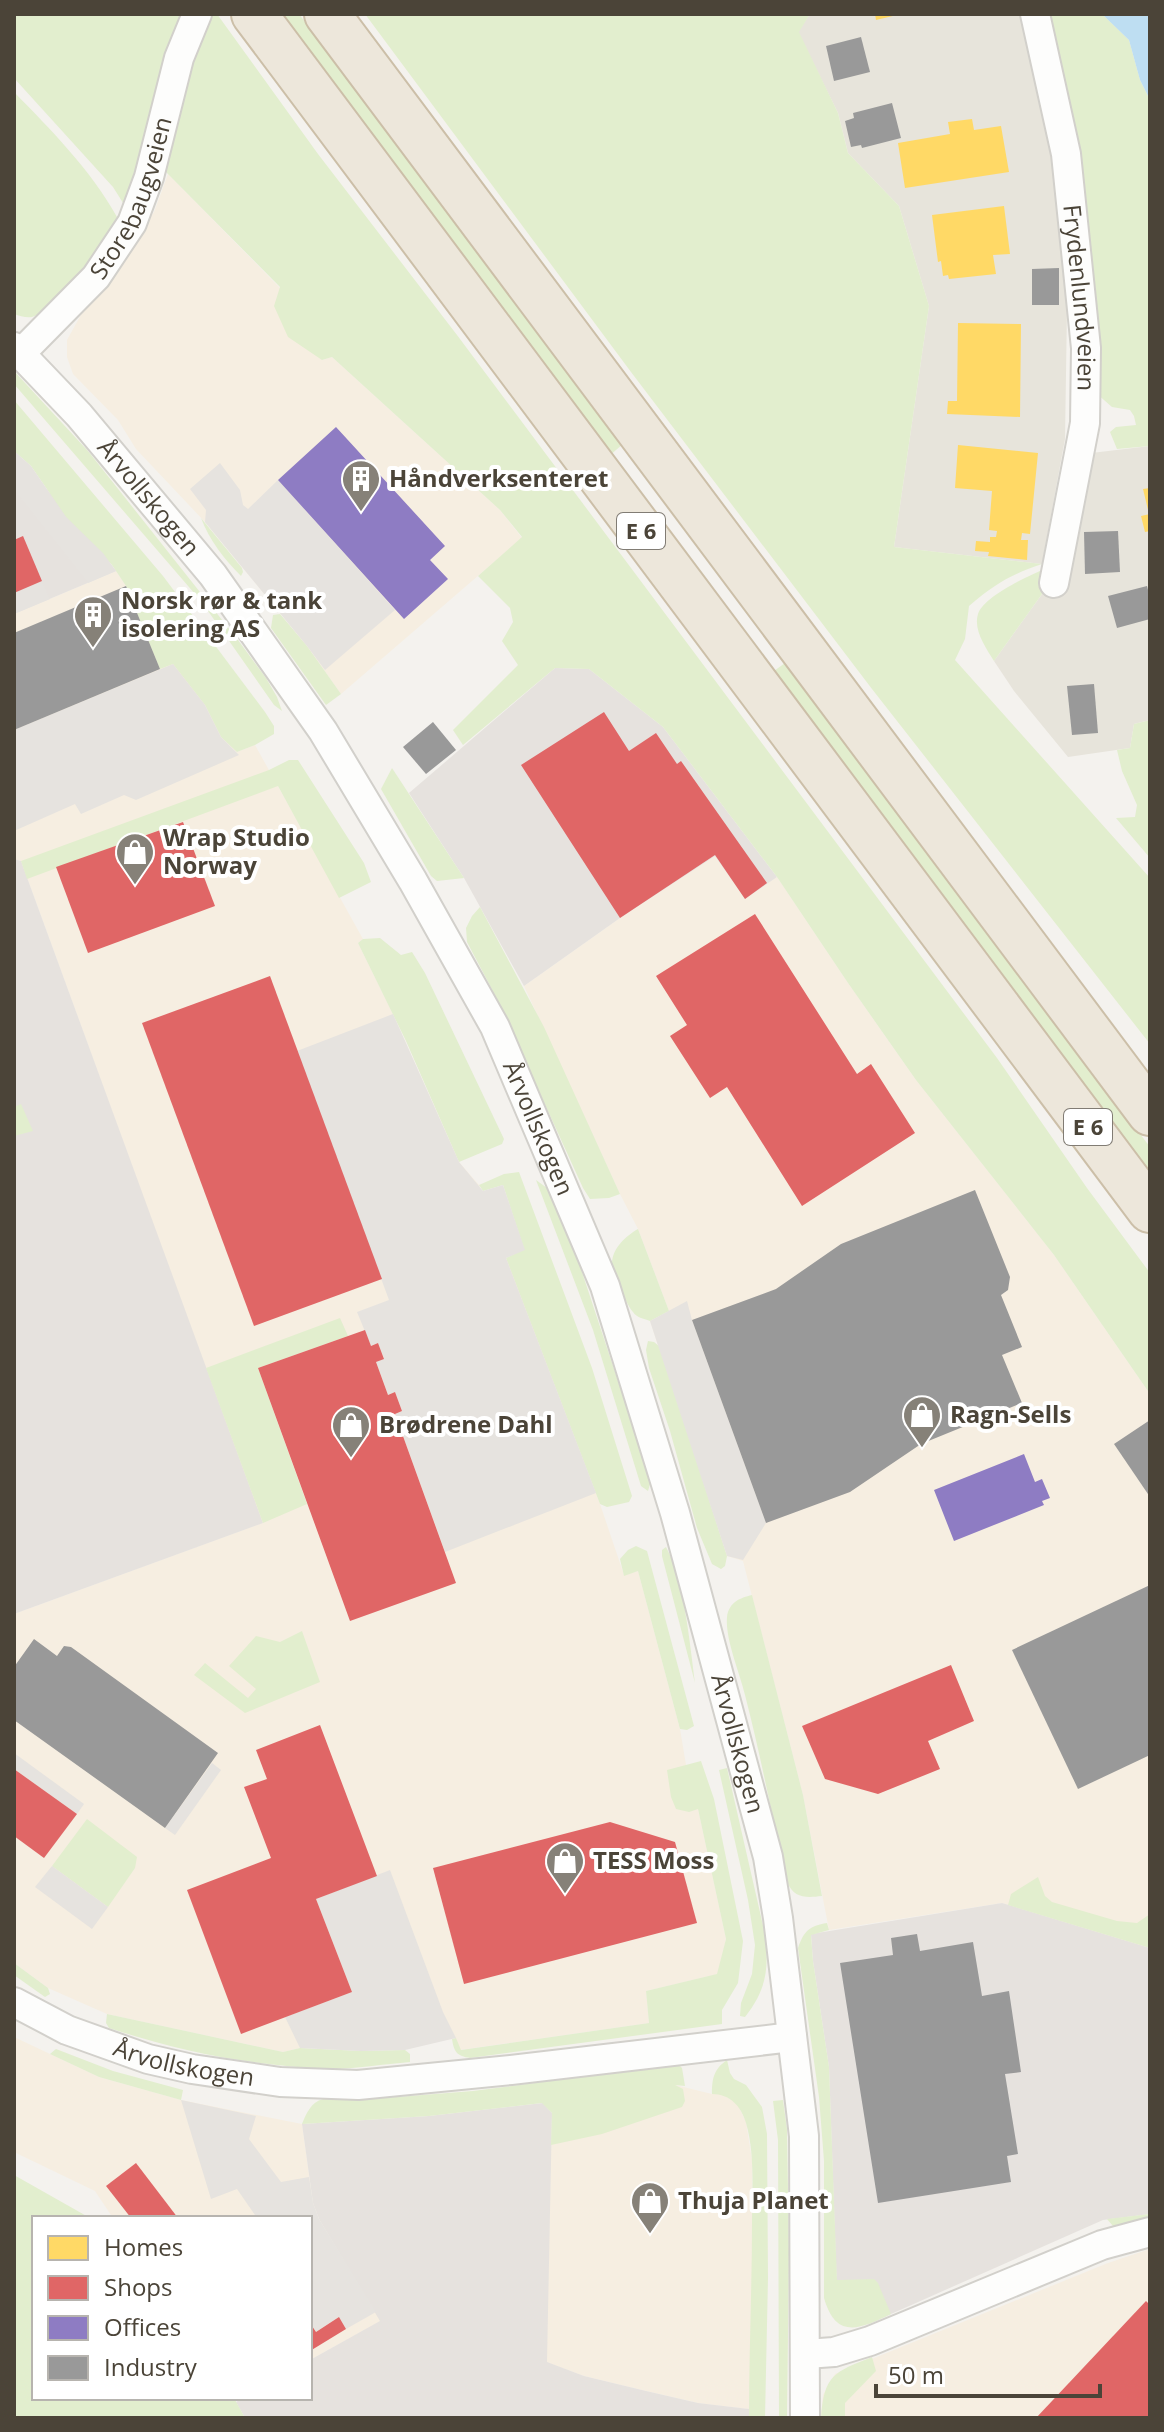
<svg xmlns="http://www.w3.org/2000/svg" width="1164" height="2432" font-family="'Open Sans',sans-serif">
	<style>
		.residential { fill: #e7e4db }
		.commercial { fill: #f6eee1 }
		.industrial { fill: #e6e2de }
		.green { fill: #e2eece }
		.parking { fill: #e6e3df }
		.water { fill: #bedef2 }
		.homes { fill: #ffd966 }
		.shops { fill: #e06666 }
		.offices { fill: #8e7cc3 }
		.industry { fill: #999 }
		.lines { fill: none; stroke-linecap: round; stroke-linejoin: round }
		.minor-casing { stroke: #d2d0cb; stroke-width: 32 }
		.motorway-casing { stroke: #ccbfa8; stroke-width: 48 }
		.minor { stroke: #fdfdfc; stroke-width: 28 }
		.motorway { stroke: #ede7db; stroke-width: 44 }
		.labels { text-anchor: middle; stroke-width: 8; stroke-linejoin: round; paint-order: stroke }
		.shield { fill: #fff; stroke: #817c74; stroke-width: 2 }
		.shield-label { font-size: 22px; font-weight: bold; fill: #4b4438 }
		.street-label { font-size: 24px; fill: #4b4438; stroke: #fff }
		.poi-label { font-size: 24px; font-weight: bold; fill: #4b4438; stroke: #fff; text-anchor: start }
	</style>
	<rect width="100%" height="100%" fill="#f4f2ee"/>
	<!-- residential -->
	<g class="residential">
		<path d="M810,14H1024L1055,173L1067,309L1065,439L1042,564L894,547L929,306L899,206L848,153L838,113L798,32Z"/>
		<path d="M1150,446V720L1134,724L1130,748L1068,757L1014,691L994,661L1042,594L1063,584L1083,454Z"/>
	</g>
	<!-- commercial -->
	<g class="commercial">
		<path d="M168,174L280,288L322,360L332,357L500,510L522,538L341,694L307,646L205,522L136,449L118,420L73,374L67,357V340L82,313L154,212Z"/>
		<path d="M116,571L237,752L255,745L363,939L358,943L393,1014L459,1162L479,1185L600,1504L624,1575L638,1571L680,1729L686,1765L698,1809L726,1939L718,1974L646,1991L649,2023L460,2050L455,2038L300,2048L283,2052L107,2014L48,1988L14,1963V1614L262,1523L21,861L14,859V614Z"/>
		<path d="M715,855L745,898L777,877L848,983L916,1080L1054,1255L1150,1394V1948L1002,1903L829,1930L803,1795L743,1561L727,1556L650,1321L669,1311L638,1229L620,1194L524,986L620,918Z"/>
		<path d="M14,2037L99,2077L181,2100L302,2124L313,2203L319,2219L381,2321L310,2360V2218H113L95,2191L14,2152Z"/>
		<path d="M671,2084L712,2094H722L737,2103L746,2122L752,2160V2311L749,2409L698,2403L646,2391L584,2376L546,2362L552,2113Z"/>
		<path d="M1150,2249V2418H821L823,2395L835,2374L1108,2263Z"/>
	</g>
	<!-- industrial -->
	<g class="industrial">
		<path d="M14,451L116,571L14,614Z"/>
		<path d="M555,668L589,669L663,727L777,877L745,899L715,856L620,918L524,986L464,878L409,793Z"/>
		<path d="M14,859L21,861L263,1523L14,1614Z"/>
		<path d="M1002,1903L1150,1948V2214L1103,2220L873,2322L838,2319L829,2067L813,1961L811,1934Z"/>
		<path d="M543,2103L552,2113L547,2362L584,2376L646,2391L698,2403L749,2409V2418H245L236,2402L243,2398H310V2360L380,2321L319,2219L313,2203L302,2124L429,2116Z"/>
	</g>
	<!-- green -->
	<g class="green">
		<path d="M14,14H183L143,162L125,206L113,187L14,78Z"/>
		<path d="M208,14H217L318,154L457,335L997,1058L1087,1188L1150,1273V1394L1054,1255L916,1080L848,983L777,877L663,727L589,669L555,668L463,745L453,730L518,665L502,641L513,622L510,608L478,576L522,537L500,510L332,357L322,360L288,337L274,306L280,287L161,167L185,76Z"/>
		<path d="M279,14H299L623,444L609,456Z"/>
		<path d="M365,14H810L799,32L838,113L848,153L899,206L929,306L894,547L1042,564C1010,575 996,583 969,606L965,639L955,660L1150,878V1044L872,689L631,372Z"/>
		<path d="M1041,14H1102L1129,40L1140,80L1150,100V446L1117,449L1110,432L1116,427L1136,425L1134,416L1130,410L1112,407L1096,393Z"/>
		<path d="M14,92C51,130 91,170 117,217C110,242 58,310 32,317C26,318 20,316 14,314Z"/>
		<path d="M14,371L88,451L238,640L266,678L277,697L282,711L274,705L201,601L14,384Z"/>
		<path d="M14,400L163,576L265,712L274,726V734L255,745L237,752L221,737L205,705L173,664L160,669L126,586L112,565L66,517L31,466L14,451Z"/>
		<path d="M201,518L242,568L243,572L241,576C224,559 210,541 201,518Z"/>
		<path d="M1047,568L1042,594L994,661C986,648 973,630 978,614C984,596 1030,575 1047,568Z"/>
		<path d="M280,614L307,646L341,694L326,705L271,628L273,615Z"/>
		<path d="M785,663L1150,1147V1176L774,671Z"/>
		<path d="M1150,720V858L1116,818L1135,817L1137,805L1122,771L1117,750L1130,748L1134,724Z"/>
		<path d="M289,760H298L364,863L371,882L339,898L278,786L27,879L21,861L269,770Z"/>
		<path d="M392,768L464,878L437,881L431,876L381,789Z"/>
		<path d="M480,907L544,1027L620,1194L609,1198L590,1199L583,1188L496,997L467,942L466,928L472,916Z"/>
		<path d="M380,938L401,955L412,952L425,973L504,1139L502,1144L459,1162L406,1041L358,943L363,939Z"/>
		<path d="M21,1104L33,1131L14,1136V1107Z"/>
		<path d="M519,1172L592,1368L632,1496L629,1502L607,1507L600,1504L506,1258L524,1249L503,1185L483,1191L479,1185L504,1174Z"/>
		<path d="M536,1180L547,1188L580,1266L651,1481L648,1491L641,1486L593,1330Z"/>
		<path d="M638,1229L669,1311L650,1321C643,1318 637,1318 633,1312C627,1306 612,1272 612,1264C612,1248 626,1236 638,1229Z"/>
		<path d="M340,1318L348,1336L258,1368L307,1504L263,1523L206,1368Z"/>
		<path d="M648,1341L654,1342L660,1347L727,1556L725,1566L721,1569L712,1564L697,1528L670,1431L649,1368L646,1350Z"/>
		<path d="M636,1546L647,1551L694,1726L687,1730L680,1729L638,1571L624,1576L620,1559L628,1550Z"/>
		<path d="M666,1547C684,1579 690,1645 695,1683L662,1556V1550Z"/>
		<path d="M752,1595L803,1795L822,1896C805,1898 794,1898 787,1882C773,1820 761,1757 745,1695C740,1673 725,1639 727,1617C729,1602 740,1598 752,1595Z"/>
		<path d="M302,1631L320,1682L245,1713L194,1675L205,1663L248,1698L256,1689L229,1666L256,1636L280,1642Z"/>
		<path d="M701,1761L714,1799L743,1941L738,1983L722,2010V2024L470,2058C457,2056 454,2052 452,2039L456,2038L461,2050L649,2023L646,1991L717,1974L726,1939L698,1809L689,1812L676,1809L671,1797L667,1770Z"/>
		<path d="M727,1768L765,1934C769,1968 767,1989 745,2017L740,2016L741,2003L752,1974L755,1945L748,1900L719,1770Z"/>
		<path d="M87,1819L137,1857L135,1868L108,1907L52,1866Z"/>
		<path d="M1038,1877L1045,1896L1052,1902L1117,1921L1137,1923L1150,1914V1948L1008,1905L1011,1894Z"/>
		<path d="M827,1923L829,1930L811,1935L813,1961L829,2067L837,2280L874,2279L878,2283L891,2314C860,2329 836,2340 824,2298V2161L819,2097L798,1948C804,1931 809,1926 827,1923Z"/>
		<path d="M14,1963L48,1988L50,1994L45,1997L14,1975Z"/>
		<path d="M107,2014L283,2052L300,2048L361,2051L405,2050L410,2054V2062C384,2064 356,2069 329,2069C253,2066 181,2052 109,2028L106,2023Z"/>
		<path d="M56,2049L113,2071L183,2090L181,2100L99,2077L50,2054Z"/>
		<path d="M727,2060L730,2073L734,2079L746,2085L762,2107L767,2134L768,2278L765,2418H749C749,2352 752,2287 752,2221C752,2189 755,2154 746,2123C741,2106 730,2094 712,2094C712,2078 714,2069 727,2060Z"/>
		<path d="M678,2064L682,2068L685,2086L675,2085L683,2089L685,2101L682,2107L602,2134L551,2145L552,2113L542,2103L429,2116L302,2124C306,2114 311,2102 323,2099L397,2097L473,2091Z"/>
		<path d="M783,2100L787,2129L789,2252L787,2418H779L778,2140L773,2101Z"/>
		<path d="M14,2175L90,2218H34V2398H234L245,2418H14Z"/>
		<path d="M1150,2214V2221L1113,2226L1107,2219Z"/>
		<path d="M872,2357L876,2371L845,2403V2418H821C824,2375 834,2372 872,2357Z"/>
	</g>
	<!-- parking -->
	<g class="parking">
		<path d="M14,451L31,466L66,517L103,553L116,571L88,583L14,490Z"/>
		<path d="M220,463L240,490L243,505L248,509L278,480L395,610L325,670L307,646L205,522L206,510L190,489Z"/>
		<path d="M42,581L50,599L14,614V593Z"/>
		<path d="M173,664L205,705L221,737L239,755L136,800L124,795L81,814L75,804L14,831V730Z"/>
		<path d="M393,1014L459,1162L483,1191L503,1185L525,1250L506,1258L596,1493L445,1552L395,1414L402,1411L395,1392L388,1395L376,1362L384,1358L378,1343L371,1346L357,1312L389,1300L297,1051Z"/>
		<path d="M687,1301L692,1320L766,1523L743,1560L727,1556L650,1321Z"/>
		<path d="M14,1753L84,1804L77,1814L14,1769Z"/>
		<path d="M212,1763L221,1770L175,1835L165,1828Z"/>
		<path d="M52,1866L108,1907L92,1929L35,1887Z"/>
		<path d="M390,1870L443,2012L456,2038L405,2050L361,2051L300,2048L285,2017L352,1992L316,1899Z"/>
		<path d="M181,2100L256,2116L249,2139L281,2182L309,2177L313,2203L319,2219L376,2312L346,2329L339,2317L316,2332L310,2323V2218H257L237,2189L211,2199Z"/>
	</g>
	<!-- water -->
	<path class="water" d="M1102,14H1150V100L1140,80L1129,40Z"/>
	<!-- homes -->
	<g class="homes">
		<path d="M875,14H896L897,15L876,20Z"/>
		<path d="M972,119L974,130L1001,126L1009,172L905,188L898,143L950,134L948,122Z"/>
		<path d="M1004,206L1010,254L993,255L996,274L949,279L948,275L943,276L941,261L938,262L932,215Z"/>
		<path d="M958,323L1021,324L1020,417L947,414L948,401H957Z"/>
		<path d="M958,445L1038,453L1030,534L1022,533L1021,540H1028L1027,560L988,556L989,552L975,551L976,541L990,542V537H996L997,531L989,530L992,491L955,488Z"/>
		<path d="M1150,488V514H1149L1143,489Z"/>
		<path d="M1150,514V531L1145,532L1141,516Z"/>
	</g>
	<!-- shops -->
	<g class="shops">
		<path d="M23,536L42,581L14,593V540Z"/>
		<path d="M604,712L629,751L656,733L677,764L681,761L767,883L745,899L715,855L620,918L521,765Z"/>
		<path d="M183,822L215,906L88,953L56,867Z"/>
		<path d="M755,914L857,1074L871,1064L915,1133L802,1206L727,1087L710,1098L670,1036L687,1025L656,976Z"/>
		<path d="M270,976L382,1279L254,1326L142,1023Z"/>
		<path d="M365,1330L371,1346L378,1343L384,1359L376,1362L388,1395L395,1392L402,1411L395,1414L456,1583L350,1621L258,1368Z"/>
		<path d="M951,1665L974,1721L928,1741L940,1769L878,1794L825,1779L802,1726Z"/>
		<path d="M320,1725L377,1876L316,1899L352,1992L241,2034L187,1890L271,1858L244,1787L267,1779L256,1750Z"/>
		<path d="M14,1769L77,1814L44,1858L14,1836Z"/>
		<path d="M610,1822L675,1842L697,1923L464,1984L433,1868Z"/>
		<path d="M136,2163L178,2218H131L106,2186Z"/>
		<path d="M1146,2301L1150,2305V2418H1036Z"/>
		<path d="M339,2317L346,2329L310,2351V2323L316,2332Z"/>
	</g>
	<!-- offices -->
	<g class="offices">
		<path d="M336,427L445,546L430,560L448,579L404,619L278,480Z"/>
		<path d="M1024,1454L1035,1482L1042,1479L1050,1498L1042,1501L1044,1505L954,1541L934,1490Z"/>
	</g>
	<!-- industry -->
	<g class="industry">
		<path d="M861,37L870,72L834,81L826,46Z"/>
		<path d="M892,103L901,138L862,148L861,145L851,147L845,121L854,118L853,113Z"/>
		<path d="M1059,268V305H1032V269Z"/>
		<path d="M1118,531L1120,572L1085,574L1084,532Z"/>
		<path d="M126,586L160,669L14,730V633Z"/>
		<path d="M1147,586L1150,598V619L1117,628L1108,596Z"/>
		<path d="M1094,684L1098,733L1072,735L1067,686Z"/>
		<path d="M433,722L456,750L426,774L403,747Z"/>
		<path d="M975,1190L1010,1277L1008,1290L1001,1295L1022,1347L1002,1355L1022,1403L921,1444L850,1492L766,1523L692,1320L776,1289L841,1244Z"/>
		<path d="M1150,1420V1497L1114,1444Z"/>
		<path d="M1150,1585V1755L1078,1789L1012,1650Z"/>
		<path d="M34,1639L57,1656L64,1646L71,1647L218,1753L165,1828L14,1720V1667Z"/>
		<path d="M917,1934L920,1951L973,1942L982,1996L1009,1991L1021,2072L1005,2074L1018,2154L1007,2156L1011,2182L878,2203L840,1963L893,1955L891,1938Z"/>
	</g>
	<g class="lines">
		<!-- minor casing -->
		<g class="minor-casing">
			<g id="minor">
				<path id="s1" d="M1035,14L1066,154L1086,348L1085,423L1054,583"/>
				<path id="s2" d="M14,347L79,415L213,575L323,731L413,881L495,1027L605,1286L675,1513L768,1857L778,1918L804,2136L805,2418"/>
				<path id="s3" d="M20,354L96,277L132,223L149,177L179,58L197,14"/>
				<path id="s4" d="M14,2002L67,2030L148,2059L192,2069L280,2082L358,2085L511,2070L792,2037"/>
				<path d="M806,2354L834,2352L870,2341L1102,2245L1150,2232"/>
			</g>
		</g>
		<!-- motorway casing -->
		<g class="motorway-casing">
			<g id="motorway">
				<path d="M254,14L1150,1210"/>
				<path d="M327,14L1150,1113"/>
			</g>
		</g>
		<!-- minor -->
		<use href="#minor" class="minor"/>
		<!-- motorway -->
		<use href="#motorway" class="motorway"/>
	</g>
	<!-- icons -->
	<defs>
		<g id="building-pin" transform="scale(2)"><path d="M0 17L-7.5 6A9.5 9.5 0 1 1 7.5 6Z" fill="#868178" stroke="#fff"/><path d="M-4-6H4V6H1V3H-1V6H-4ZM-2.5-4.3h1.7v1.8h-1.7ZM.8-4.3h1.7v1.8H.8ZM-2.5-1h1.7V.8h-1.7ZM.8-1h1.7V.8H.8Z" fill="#fff"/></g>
		<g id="shop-pin" transform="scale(2)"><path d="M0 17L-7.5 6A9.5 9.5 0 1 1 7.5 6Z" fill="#868178" stroke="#fff"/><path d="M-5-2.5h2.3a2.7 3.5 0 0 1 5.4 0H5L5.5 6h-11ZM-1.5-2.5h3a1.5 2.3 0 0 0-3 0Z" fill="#fff"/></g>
	</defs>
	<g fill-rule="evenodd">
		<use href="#building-pin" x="361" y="479"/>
		<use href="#building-pin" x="93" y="615"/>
		<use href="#shop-pin" x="135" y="852"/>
		<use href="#shop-pin" x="922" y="1415"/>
		<use href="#shop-pin" x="351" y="1425"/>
		<use href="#shop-pin" x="565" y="1861"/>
		<use href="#shop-pin" x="650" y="2201"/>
	</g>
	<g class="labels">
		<!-- shield labels -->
		<g class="shield">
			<rect x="617" y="513" width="48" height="36" rx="6"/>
			<rect x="1064" y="1109" width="48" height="36" rx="6"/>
		</g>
		<g class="shield-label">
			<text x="641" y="539">E 6</text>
			<text x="1088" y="1135">E 6</text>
		</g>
		<!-- street labels -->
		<g class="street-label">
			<text dy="8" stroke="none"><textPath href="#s3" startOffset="196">Storebaugveien</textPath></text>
			<text dy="8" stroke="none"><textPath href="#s1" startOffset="288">Frydenlundveien</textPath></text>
			<text dy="8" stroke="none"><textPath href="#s2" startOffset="202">Årvollskogen</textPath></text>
			<text dy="8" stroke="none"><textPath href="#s2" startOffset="946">Årvollskogen</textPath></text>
			<text dy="8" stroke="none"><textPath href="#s2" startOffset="1594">Årvollskogen</textPath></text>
			<text dy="8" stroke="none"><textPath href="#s4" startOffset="182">Årvollskogen</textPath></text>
		</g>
		<!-- poi labels -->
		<g class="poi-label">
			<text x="389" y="487">Håndverksenteret</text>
			<text x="121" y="609">Norsk rør &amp; tank<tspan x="121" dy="28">isolering AS</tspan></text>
			<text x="163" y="846">Wrap Studio<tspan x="163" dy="28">Norway</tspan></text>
			<text x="950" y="1423">Ragn-Sells</text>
			<text x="379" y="1433">Brødrene Dahl</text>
			<text x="593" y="1869">TESS Moss</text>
			<text x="678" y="2209">Thuja Planet</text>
		</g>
	</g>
	<!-- border -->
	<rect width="1164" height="2432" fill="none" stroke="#4b4438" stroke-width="32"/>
	<!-- legend -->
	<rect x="32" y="2216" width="280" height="184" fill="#ffffff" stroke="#b7b4af" stroke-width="2"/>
	<rect x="48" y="2236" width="40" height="24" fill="#ffd966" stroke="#b7b4af" stroke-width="2"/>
	<text x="104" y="2256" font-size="24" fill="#4b4438">Homes</text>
	<rect x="48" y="2276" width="40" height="24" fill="#e06666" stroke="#b7b4af" stroke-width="2"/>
	<text x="104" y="2296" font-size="24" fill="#4b4438">Shops</text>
	<rect x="48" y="2316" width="40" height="24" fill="#8e7cc3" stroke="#b7b4af" stroke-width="2"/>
	<text x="104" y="2336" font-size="24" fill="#4b4438">Offices</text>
	<rect x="48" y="2356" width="40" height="24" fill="#999999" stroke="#b7b4af" stroke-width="2"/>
	<text x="104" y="2376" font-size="24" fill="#4b4438">Industry</text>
	<!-- scale -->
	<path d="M876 2384v12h224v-12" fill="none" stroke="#4b4438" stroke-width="4"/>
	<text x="888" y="2384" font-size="24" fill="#4b4438" stroke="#ffffff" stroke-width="6" paint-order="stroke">50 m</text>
</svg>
